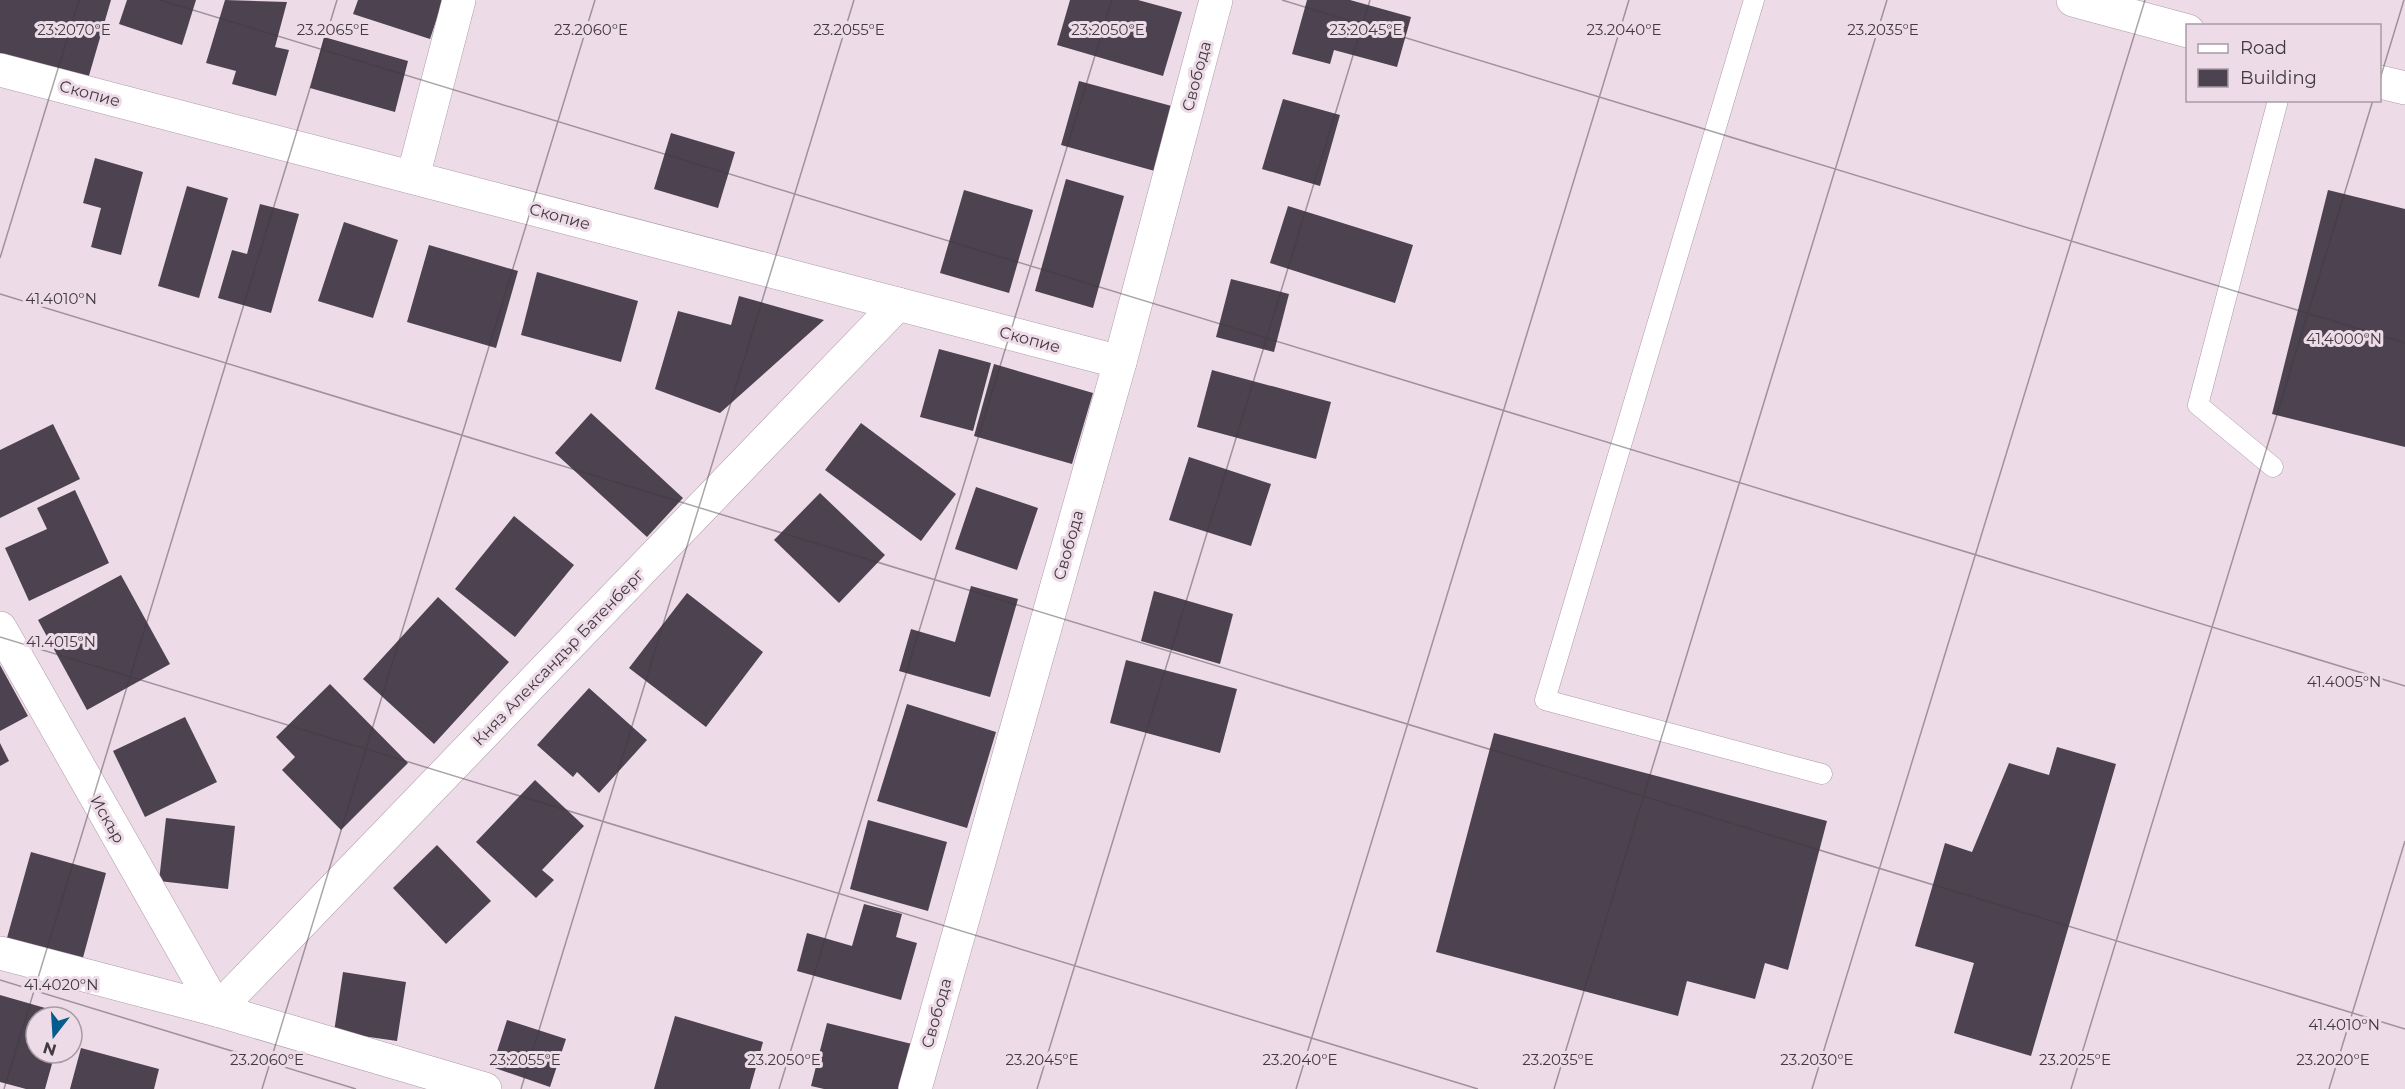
<svg xmlns="http://www.w3.org/2000/svg" width="2405" height="1089" font-family="Montserrat,sans-serif">
	<style>
		.building { fill: #4d4250 }
		.lines { fill: none; stroke-linecap: round; stroke-linejoin: round }
		.service-casing { stroke: #ad9aa7; stroke-width: 21 }
		.minor-casing { stroke: #ad9aa7; stroke-width: 34 }
		.service { stroke: #fff; stroke-width: 20 }
		.minor { stroke: #fff; stroke-width: 33 }
		.ticks { fill: none; stroke: #413a3f; stroke-width: 1.5; stroke-opacity: 0.45 }
		.labels { text-anchor: middle; stroke-width: 6; stroke-linejoin: round; paint-order: stroke }
		.street-label { font-size: 16px; fill: #413a3f; stroke: #eedbe8 }
		.ticks-label { font-size: 15px; text-anchor: middle; fill: #413a3f; stroke: #eedbe8; stroke-width: 6; stroke-linejoin: round; paint-order: stroke }
	</style>
	<rect width="100%" height="100%" fill="#eedbe8"/>
	<!-- building -->
	<g class="building">
		<path d="M0,0H111L88,79L0,53Z"/>
		<path d="M127,0H196L182,45L119,24Z"/>
		<path d="M225,0L287,2L275,47L289,50L276,96L232,84L236,71L206,63Z"/>
		<path d="M358,0H443L430,39L353,14Z"/>
		<path d="M1070,0H1138L1182,12L1163,76L1057,45Z"/>
		<path d="M1307,0H1350L1411,17L1397,67L1334,50L1330,64L1292,54Z"/>
		<path d="M324,37L408,61L395,112L310,88Z"/>
		<path d="M1079,81L1179,108L1162,173L1061,145Z"/>
		<path d="M1283,99L1340,115L1320,186L1262,169Z"/>
		<path d="M671,133L735,152L718,208L654,189Z"/>
		<path d="M95,158L143,172L121,255L91,247L101,208L83,203Z"/>
		<path d="M1066,179L1124,196L1093,308L1035,291Z"/>
		<path d="M187,186L228,198L199,298L158,286Z"/>
		<path d="M964,190L1033,210L1009,293L940,273Z"/>
		<path d="M2328,190L2405,209V447L2272,414Z"/>
		<path d="M260,204L299,214L271,313L218,298L232,250L247,254Z"/>
		<path d="M1288,206L1413,245L1395,303L1270,263Z"/>
		<path d="M344,222L398,240L373,318L318,301Z"/>
		<path d="M429,245L518,271L496,348L407,322Z"/>
		<path d="M537,272L638,301L621,362L521,335Z"/>
		<path d="M1231,279L1289,294L1274,352L1216,337Z"/>
		<path d="M739,296L824,320L720,413L655,389L678,311L731,325Z"/>
		<path d="M939,349L991,363L973,431L920,417Z"/>
		<path d="M994,364L1093,393L1072,464L974,436Z"/>
		<path d="M1212,370L1331,402L1316,459L1197,427Z"/>
		<path d="M591,413L683,498L647,537L555,453Z"/>
		<path d="M861,423L956,494L921,541L825,470Z"/>
		<path d="M53,424L80,479L0,518V450Z"/>
		<path d="M1189,457L1271,484L1251,546L1169,520Z"/>
		<path d="M976,487L1038,508L1017,570L955,549Z"/>
		<path d="M75,490L109,563L29,601L5,548L47,529L37,508Z"/>
		<path d="M820,493L885,555L839,603L774,540Z"/>
		<path d="M514,516L574,565L515,637L455,589Z"/>
		<path d="M121,575L170,664L87,710L38,620Z"/>
		<path d="M971,586L1018,599L990,697L899,671L911,629L955,642Z"/>
		<path d="M1154,591L1233,614L1220,664L1141,641Z"/>
		<path d="M687,593L763,652L706,727L629,668Z"/>
		<path d="M438,597L509,662L434,744L363,679Z"/>
		<path d="M1126,660L1237,689L1220,753L1110,723Z"/>
		<path d="M0,665L28,716L0,731Z"/>
		<path d="M330,684L408,763L341,830L282,770L295,757L276,737Z"/>
		<path d="M589,688L647,740L599,793L577,772L573,777L537,745Z"/>
		<path d="M907,704L996,732L967,828L877,801Z"/>
		<path d="M185,717L217,782L145,817L113,751Z"/>
		<path d="M1494,733L1827,821L1788,970L1765,963L1755,999L1687,981L1678,1016L1436,952Z"/>
		<path d="M0,743L9,761L0,766Z"/>
		<path d="M2057,747L2116,764L2031,1056L1954,1033L1974,963L1915,946L1945,843L1972,852L2009,763L2049,775Z"/>
		<path d="M535,780L584,826L542,870L554,880L536,898L476,842Z"/>
		<path d="M166,818L235,826L228,889L159,881Z"/>
		<path d="M868,820L947,842L928,911L850,889Z"/>
		<path d="M437,845L491,901L446,944L393,888Z"/>
		<path d="M31,852L106,873L81,965L5,945Z"/>
		<path d="M864,904L902,914L896,937L917,943L901,1000L797,971L807,933L852,946Z"/>
		<path d="M343,972L406,982L397,1041L334,1032Z"/>
		<path d="M0,995L66,1014V1017H36V1053H55L45,1089H26L0,1082Z"/>
		<path d="M675,1016L763,1042L750,1089H654Z"/>
		<path d="M507,1020L566,1039L550,1087L492,1067Z"/>
		<path d="M827,1023L920,1046L909,1089H824L811,1086Z"/>
		<path d="M81,1048L159,1069L154,1089H70Z"/>
	</g>
	<g class="lines">
		<!-- service casing -->
		<g class="service-casing">
			<g id="service">
				<path d="M1754,0L1545,700L1822,774"/>
				<path d="M2273,467L2198,405L2278,100"/>
			</g>
		</g>
		<!-- minor casing -->
		<g class="minor-casing">
			<g id="minor">
				<path d="M2073,0L2188,31"/>
				<path d="M0,70L1120,362"/>
				<path d="M2380,82L2405,88"/>
				<path d="M413,177L459,0"/>
				<path d="M0,628L217,1010L898,304"/>
				<path d="M0,953L217,1010L485,1089"/>
				<path d="M915,1089L1120,362L1216,0"/>
			</g>
		</g>
		<!-- service -->
		<use href="#service" class="service"/>
		<!-- minor -->
		<use href="#minor" class="minor"/>
	</g>
	<!-- ticks -->
	<path class="ticks" d="M160,0L2405,686M1282,0L2405,343M2380,79L2404,0M0,258L79,0M0,294L2405,1029M0,637L1478,1089M0,980L356,1089M4,1089L337,0M262,1089L595,0M521,1089L854,0M779,1089L1112,0M1037,1089L1370,0M1296,1089L1629,0M1554,1089L1887,0M1812,1089L2145,0M2071,1089L2373,100M2329,1089L2405,841"/>
	<g class="labels">
		<!-- street labels -->
		<g class="street-label">
			<text transform="translate(1196 76) rotate(-75)" y="6">Свобода</text>
			<text transform="translate(90 93) rotate(15)" y="6">Скопие</text>
			<text transform="translate(560 216) rotate(15)" y="6">Скопие</text>
			<text transform="translate(1030 339) rotate(15)" y="6">Скопие</text>
			<text transform="translate(1068 545) rotate(-74)" y="6">Свобода</text>
			<text transform="translate(558 657) rotate(-46)" y="6">Княз Александър Батенберг</text>
			<text transform="translate(108 819) rotate(60)" y="6">Искър</text>
			<text transform="translate(936 1013) rotate(-74)" y="6">Свобода</text>
		</g>
	</g>
	<g class="ticks-label">
		<text x="74" y="35">23.2070°E</text>
		<text x="333" y="35">23.2065°E</text>
		<text x="591" y="35">23.2060°E</text>
		<text x="849" y="35">23.2055°E</text>
		<text x="1108" y="35">23.2050°E</text>
		<text x="1366" y="35">23.2045°E</text>
		<text x="1624" y="35">23.2040°E</text>
		<text x="1883" y="35">23.2035°E</text>
		<text x="61" y="304">41.4010°N</text>
		<text x="2344" y="344">41.4000°N</text>
		<text x="61" y="647">41.4015°N</text>
		<text x="2344" y="687">41.4005°N</text>
		<text x="61" y="990">41.4020°N</text>
		<text x="2344" y="1030">41.4010°N</text>
		<text x="267" y="1065">23.2060°E</text>
		<text x="525" y="1065">23.2055°E</text>
		<text x="784" y="1065">23.2050°E</text>
		<text x="1042" y="1065">23.2045°E</text>
		<text x="1300" y="1065">23.2040°E</text>
		<text x="1558" y="1065">23.2035°E</text>
		<text x="1817" y="1065">23.2030°E</text>
		<text x="2075" y="1065">23.2025°E</text>
		<text x="2333" y="1065">23.2020°E</text>
	</g>
	<!-- legend -->
	<rect x="2186" y="24" width="195" height="78" fill="#eedbe8" stroke="#a99ba4" stroke-width="1.5"/>
	<rect x="2198" y="44" width="30" height="9" fill="#ffffff" stroke="#a99ba4" stroke-width="1.5"/>
	<text x="2240" y="54" font-size="18" fill="#413a3f">Road</text>
	<rect x="2198" y="69" width="30" height="18" fill="#4d4250" stroke="#a99ba4" stroke-width="1.5"/>
	<text x="2240" y="84" font-size="18" fill="#413a3f">Building</text>
	<!-- north arrow -->
	<g transform="translate(54 1035) rotate(197)"><circle r="28" fill="#eedbe8" stroke="#a99ba4" stroke-width="1.5"/>
	<path d="M0-4.5L10 22L0 15L-10 22Z" fill="#055c8d"/>
	<text y="-9" font-size="16" font-weight="bold" text-anchor="middle" fill="#413a3f">N</text>
	</g>
</svg>
